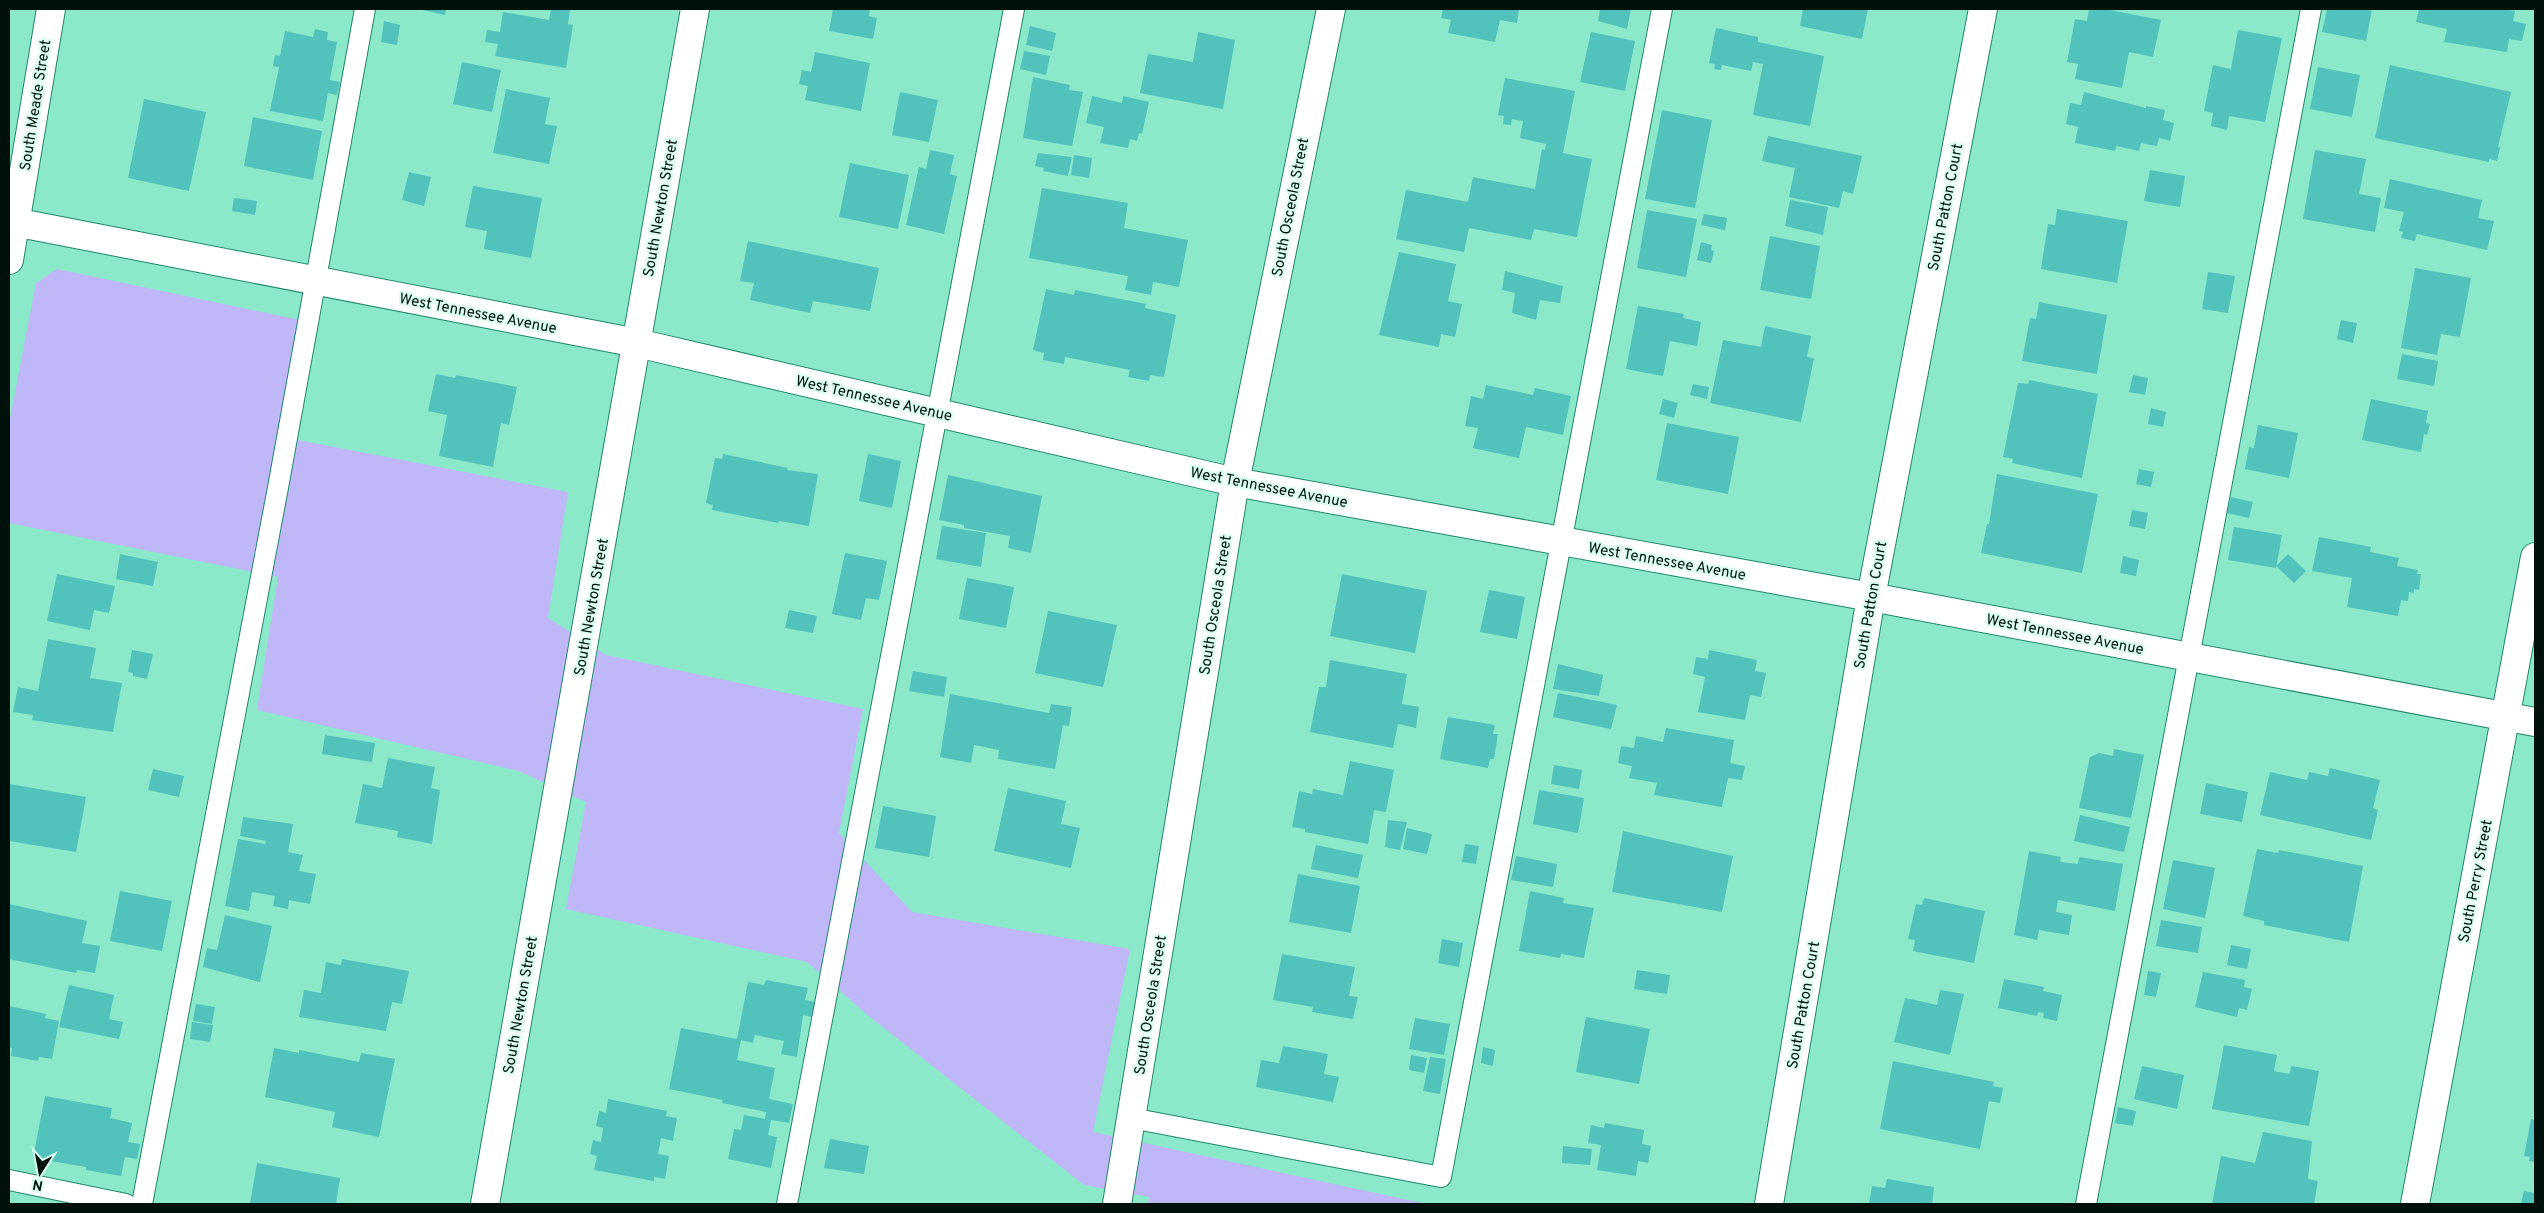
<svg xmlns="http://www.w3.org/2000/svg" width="2544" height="1213" font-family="Overpass,sans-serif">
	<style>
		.green { fill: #bfb7f7 }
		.building { fill: #52c2bc }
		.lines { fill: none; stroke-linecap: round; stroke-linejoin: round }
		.service-casing { stroke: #1f886c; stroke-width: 22 }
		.minor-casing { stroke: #1f886c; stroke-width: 30 }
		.service { stroke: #fff; stroke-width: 20 }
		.minor { stroke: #fff; stroke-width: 28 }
		.labels { text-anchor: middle; stroke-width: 4.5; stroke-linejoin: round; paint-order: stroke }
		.street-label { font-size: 15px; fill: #00100a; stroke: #dafef0 }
	</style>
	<rect width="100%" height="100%" fill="#8be9c9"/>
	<!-- green -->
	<path class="green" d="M57,269L300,320L277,436L568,492L548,618L606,655L863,709L839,833L912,912L1130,949L1093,1132L1427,1204H1148L1149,1197L1084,1185L870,1017L807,962L566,909L586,802L519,771L257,710L278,577L9,523V424L36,283Z"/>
	<!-- building -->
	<g class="building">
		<path d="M418,9H446L445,15Z"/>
		<path d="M551,9H570L568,24L573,25L566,68L495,56L498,44L485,42L487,30L500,32L503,12L549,20Z"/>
		<path d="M833,9H870L869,16L877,18L873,39L829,31Z"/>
		<path d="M1443,9H1519L1517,23L1500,20L1495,42L1448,33L1451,20L1441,18Z"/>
		<path d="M1600,9H1631L1627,29L1598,21Z"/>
		<path d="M1803,9H1868L1862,39L1800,26Z"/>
		<path d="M2089,9H2105L2161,20L2153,57L2129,52L2122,88L2075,79L2078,64L2067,62L2075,19L2087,21Z"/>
		<path d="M2327,9H2372L2366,41L2322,32Z"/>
		<path d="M2419,9H2504L2515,11L2513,21L2526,24L2522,41L2509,39L2507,52L2444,42L2447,29L2416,22Z"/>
		<path d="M384,21L400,25L397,45L381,42Z"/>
		<path d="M1030,26L1056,33L1052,51L1026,45Z"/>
		<path d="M1716,28L1758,37V42L1824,56L1810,126L1753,115L1763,64L1753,62L1751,71L1722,65L1721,70L1714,69L1715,64L1709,63Z"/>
		<path d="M315,29L328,32L327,40L337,42L330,80L340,82L337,95L328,93L323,121L270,111L279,67L273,66L275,55L280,56L285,31L313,37Z"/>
		<path d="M2238,30L2282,38L2265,122L2229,116L2227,130L2211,126L2213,113L2204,111L2213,65L2231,69Z"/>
		<path d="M1198,32L1235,40L1223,109L1140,93L1148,54L1193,62Z"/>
		<path d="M1591,32L1635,41L1625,91L1580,82Z"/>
		<path d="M1024,51L1050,56L1046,75L1020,69Z"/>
		<path d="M815,52L870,63L861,111L805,100L808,86L799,84L802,70L811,72Z"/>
		<path d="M462,62L501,70L492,112L453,104Z"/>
		<path d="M2390,65L2511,92L2498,147L2500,148L2497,161L2489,159V162L2375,138Z"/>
		<path d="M2318,67L2360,75L2352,117L2310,109Z"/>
		<path d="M1033,77L1070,85L1069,90L1083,92L1072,146L1023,138Z"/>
		<path d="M1505,78L1575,91L1563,153L1592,159L1577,237L1534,229L1531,240L1469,228L1464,252L1396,239L1406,190L1468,202L1473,177L1535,189L1542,149L1545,150L1546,144L1520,138L1523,121L1512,119L1511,125L1503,124L1504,116L1498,115Z"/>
		<path d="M506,89L550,98L545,124L557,126L549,164L493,153Z"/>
		<path d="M900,92L938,100L929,142L892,135Z"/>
		<path d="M2084,92L2146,108V106L2165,110L2163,120L2174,123L2170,141L2159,138L2157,146L2141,143L2139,151L2116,146L2115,151L2075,143L2078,127L2066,124L2070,103L2081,105Z"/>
		<path d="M1092,96L1122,103L1123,96L1149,102L1142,134L1139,133L1137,141L1130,139L1128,148L1100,143L1104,127L1086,123Z"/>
		<path d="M144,99L206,112L189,191L128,178Z"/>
		<path d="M1662,110L1712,120L1695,208L1645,199Z"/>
		<path d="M253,117L322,131L313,180L244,166Z"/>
		<path d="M1768,136L1862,156L1853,194L1843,191L1839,208L1789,197L1795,168L1762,161Z"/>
		<path d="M930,150L954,155L950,174L957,176L944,234L906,225L919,167L926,169Z"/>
		<path d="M2315,150L2366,159L2359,194L2381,198L2375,232L2303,219Z"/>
		<path d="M1038,153L1072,157L1068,176L1043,171L1044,168L1035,166Z"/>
		<path d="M1074,155L1092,158L1089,178L1071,175Z"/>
		<path d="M850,163L909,175L898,229L839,217Z"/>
		<path d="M2150,170L2185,176L2180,207L2144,201Z"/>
		<path d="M409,172L431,177L424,206L402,200Z"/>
		<path d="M2390,179L2482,200L2478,218L2494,221L2487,250L2417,234L2415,241L2401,238L2403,232L2399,231L2404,212L2384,208Z"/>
		<path d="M473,186L542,198L531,258L484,249L487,231L465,227Z"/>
		<path d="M1042,188L1128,203L1124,228L1188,240L1179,287L1153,282L1151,295L1125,290L1128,276L1029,258Z"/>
		<path d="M234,198L257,201L255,215L232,211Z"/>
		<path d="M1790,200L1828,207L1823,235L1785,226Z"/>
		<path d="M2057,209L2128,221L2117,283L2041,269L2048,224L2055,225Z"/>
		<path d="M1647,210L1697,219L1686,277L1637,268Z"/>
		<path d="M1704,214L1727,218L1725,230L1701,225Z"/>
		<path d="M1770,236L1820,246L1811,299L1760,290Z"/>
		<path d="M748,241L879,268L870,311L813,301L810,313L750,300L754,283L740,281Z"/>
		<path d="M1701,242L1712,245L1711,250L1714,251L1711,263L1697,260Z"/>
		<path d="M1399,252L1456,264L1448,301L1462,304L1455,337L1441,334L1439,347L1379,335Z"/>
		<path d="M2415,268L2471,278L2460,337L2441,334L2437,355L2401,348Z"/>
		<path d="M1505,271L1563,286L1560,303L1540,300L1536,320L1512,313L1515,293L1502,290Z"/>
		<path d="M2208,272L2235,276L2228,313L2202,309Z"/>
		<path d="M1046,289L1074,295L1075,290L1146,304L1145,308L1176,315L1164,377L1150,375L1149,381L1128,377L1130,370L1065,357L1064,364L1043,360L1044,353L1033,350Z"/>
		<path d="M2039,302L2107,315L2097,374L2022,361L2030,318L2036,319Z"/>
		<path d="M1638,306L1684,314L1683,318L1701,322L1697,346L1670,341L1663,376L1626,369Z"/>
		<path d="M2341,320L2357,323L2353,343L2337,339Z"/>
		<path d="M1765,326L1811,336L1807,357L1814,358L1801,422L1710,403L1723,340L1761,347Z"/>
		<path d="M2402,354L2438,361L2434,386L2397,379Z"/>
		<path d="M436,374L455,378L456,375L517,387L509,425L501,423L493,467L439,456L447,415L428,411Z"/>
		<path d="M2133,375L2148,378L2145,395L2129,392Z"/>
		<path d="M2029,380L2098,394L2082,478L2012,463L2013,459L2003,457L2018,383L2028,384Z"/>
		<path d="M1693,384L1709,387L1707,399L1690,395Z"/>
		<path d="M1486,385L1533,395L1535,388L1571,396L1563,435L1526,427L1519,458L1473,448L1478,428L1465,426L1471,396L1483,399Z"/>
		<path d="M1663,399L1678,403L1674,418L1659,414Z"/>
		<path d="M2371,399L2428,411L2426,423L2430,424L2427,435L2424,434L2421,452L2362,440Z"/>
		<path d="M2151,408L2166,412L2163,427L2148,424Z"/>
		<path d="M1667,423L1739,437L1728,494L1656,480Z"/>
		<path d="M2258,425L2298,433L2289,478L2245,469L2249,447L2254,448Z"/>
		<path d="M723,454L788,468L787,470L818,474L809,526L779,521L778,523L712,510L713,505L706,503L715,458L722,459Z"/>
		<path d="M868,454L901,461L892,508L859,501Z"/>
		<path d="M2139,469L2154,472L2151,487L2136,484Z"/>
		<path d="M1997,474L2098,494L2082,573L1981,553L1987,524H1989Z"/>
		<path d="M948,475L1042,496L1031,553L1008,548L1010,536L964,528V525L939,520Z"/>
		<path d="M2231,497L2253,502L2249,518L2227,513Z"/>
		<path d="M2132,510L2148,513L2145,529L2129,526Z"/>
		<path d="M942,526L986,533L981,567L936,559Z"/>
		<path d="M2234,527L2282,535L2276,568L2228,560Z"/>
		<path d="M2319,537L2371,547L2370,552L2399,558L2397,566L2418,570L2417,574H2421L2419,590L2414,589V593L2409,592L2408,601L2401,600L2398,616L2347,607L2352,578L2312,571Z"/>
		<path d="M845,553L887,561L879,600L866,598L861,620L832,614Z"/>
		<path d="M120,554L158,562L153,586L116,579Z"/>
		<path d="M2288,554L2306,571L2294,583L2276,566Z"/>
		<path d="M2123,556L2139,560L2136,576L2120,573Z"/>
		<path d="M57,574L115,586L109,613L94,610L90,630L47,621Z"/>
		<path d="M1342,574L1427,591L1415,653L1330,636Z"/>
		<path d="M967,578L1014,587L1006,628L959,619Z"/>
		<path d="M1489,590L1525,597L1517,639L1480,632Z"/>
		<path d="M789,610L817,616L813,633L785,628Z"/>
		<path d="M1048,611L1117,625L1103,687L1035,673Z"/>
		<path d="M48,639L96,648L90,678L122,683L113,732L32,720L33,715L13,712L18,687L38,691Z"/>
		<path d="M132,650L153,654L147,679L133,676V673L128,672Z"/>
		<path d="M1709,650L1757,660L1755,671L1766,673L1761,697L1750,695L1745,720L1698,712L1705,677L1693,674L1696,657L1708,659Z"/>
		<path d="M1330,660L1407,674L1402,704L1419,707L1416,728L1398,724L1393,748L1310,732L1319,687H1326Z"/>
		<path d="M1558,664L1603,675L1599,696L1553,689Z"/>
		<path d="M913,671L947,677L944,697L909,691Z"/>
		<path d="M1558,693L1617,705L1611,729L1553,717Z"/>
		<path d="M950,694L1049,713L1051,704L1072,707L1069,726L1063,725L1055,769L998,759L999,750L974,745L971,763L940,757Z"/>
		<path d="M1448,717L1495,725L1493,734H1498L1494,759H1490L1488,768L1440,759Z"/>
		<path d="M1666,728L1734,740L1730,763L1745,766L1742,780L1728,778L1722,807L1654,795L1657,783L1629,778L1632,766L1618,763L1621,746L1634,748L1636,736L1663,742Z"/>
		<path d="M325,735L375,743L372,762L322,754Z"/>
		<path d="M2114,749L2144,755L2131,818L2079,808L2090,757L2099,753L2113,756Z"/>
		<path d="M388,758L435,767L431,788L440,790L432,844L397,837L398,831L355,823L363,784L382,788Z"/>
		<path d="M1350,761L1394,770L1386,812L1374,810L1368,844L1305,832V829L1292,827L1299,791L1312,794L1313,789L1343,795Z"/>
		<path d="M1554,765L1582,770L1579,789L1551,784Z"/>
		<path d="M2330,768L2380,780L2373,808L2378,810L2371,840L2260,815L2270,772L2307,780L2309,772L2328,776Z"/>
		<path d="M153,769L184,776L179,797L148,790Z"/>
		<path d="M2206,783L2248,792L2242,822L2200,814Z"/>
		<path d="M9,784L86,797L76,852L9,841Z"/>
		<path d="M1008,788L1066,801L1061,824L1080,828L1071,868L994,851Z"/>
		<path d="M1539,790L1584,798L1578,833L1533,824Z"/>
		<path d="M883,806L936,816L929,857L875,848Z"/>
		<path d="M2080,815L2130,827L2124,852L2074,841Z"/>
		<path d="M243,817L293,824L288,852L303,855L299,871L316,874L310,904L289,900L288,909L273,906L275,896L252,892L249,911L225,906L238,839L265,844L266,841L240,836Z"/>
		<path d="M1388,820L1407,822L1400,850L1385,847Z"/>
		<path d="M1407,828L1432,834L1427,854L1403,849Z"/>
		<path d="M1623,831L1733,856L1722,912L1612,892Z"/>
		<path d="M1465,844L1479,846L1476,864L1462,862Z"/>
		<path d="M1316,845L1363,855L1358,878L1311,869Z"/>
		<path d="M2257,849L2278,853L2279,850L2363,866L2349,942L2264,925V921L2243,916Z"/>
		<path d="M2029,851L2061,857L2060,862L2078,864L2079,857L2123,864L2115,911L2058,900L2056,912L2072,915L2069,935L2039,930L2037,940L2014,935Z"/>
		<path d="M1516,856L1557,864L1553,887L1511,880Z"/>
		<path d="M2173,860L2215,868L2205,918L2163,909Z"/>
		<path d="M1298,874L1360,886L1351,933L1289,922Z"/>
		<path d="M120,891L172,901L162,951L110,941Z"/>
		<path d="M1530,891L1564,898L1563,903L1594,908L1584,958L1561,954L1560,958L1519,951Z"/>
		<path d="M1924,898L1985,911L1974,963L1913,951L1915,940L1908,939L1916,904L1922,905Z"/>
		<path d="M9,904L87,921L82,943L100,946L95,973L77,970L76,973L9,959Z"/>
		<path d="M225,915L272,926L260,982L203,967L207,948L217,950Z"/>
		<path d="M2161,920L2202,927L2198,953L2156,946Z"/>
		<path d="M1442,939L1463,943L1459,967L1438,963Z"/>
		<path d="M2231,945L2251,949L2247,969L2227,965Z"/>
		<path d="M1282,954L1355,967L1349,996L1358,997L1353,1019L1312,1012L1313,1007L1273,1000Z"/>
		<path d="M342,959L409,971L402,1004L392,1002L386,1031L299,1017L304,990L321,993L326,962L341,965Z"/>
		<path d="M1637,970L1670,975L1667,994L1634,989Z"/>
		<path d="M2148,971L2161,973L2156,997L2144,995Z"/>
		<path d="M2203,972L2245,980L2244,987L2252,989L2247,1010L2239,1008L2237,1017L2195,1007Z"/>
		<path d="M2004,979L2044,987L2043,991L2062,995L2057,1021L2043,1018L2044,1013L2038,1012L2037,1016L1998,1008Z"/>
		<path d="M766,980L808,988L805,1000L815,1002L812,1017L803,1015L797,1057L781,1054L784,1041L755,1035L753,1043L741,1040L737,1060L775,1068L769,1099L793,1104L789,1123L771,1120L768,1135L777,1137L771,1168L728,1159L734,1129L741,1130L744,1115L765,1119L766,1112L722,1103L723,1100L669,1089L681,1028L737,1039L748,982L764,985Z"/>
		<path d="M69,985L114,995L109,1019L123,1022L119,1039L59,1027Z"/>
		<path d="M1940,990L1964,994L1950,1055L1894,1042L1905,998L1937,1005Z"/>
		<path d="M196,1004L215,1007L212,1024L193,1021Z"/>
		<path d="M9,1006L46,1014L45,1018L59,1021L52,1059L39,1057L38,1061L11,1056L12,1048L9,1047Z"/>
		<path d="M1586,1017L1650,1029L1639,1084L1576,1072Z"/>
		<path d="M1415,1018L1450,1024L1444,1055L1409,1049Z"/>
		<path d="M192,1022L213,1025L210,1042L190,1039Z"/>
		<path d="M2224,1045L2277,1055L2274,1071L2290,1074L2291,1066L2319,1071L2309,1126L2212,1109Z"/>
		<path d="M1283,1046L1328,1054L1324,1074L1339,1077L1333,1102L1256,1087L1261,1060L1279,1063Z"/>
		<path d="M1483,1047L1495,1050L1493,1066L1481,1063Z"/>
		<path d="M274,1048L299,1053V1050L359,1062L361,1053L395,1059L379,1137L332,1127L335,1112L265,1097Z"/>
		<path d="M1411,1055L1427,1058L1424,1073L1409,1070Z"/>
		<path d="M1430,1057L1446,1059L1440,1094L1423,1091Z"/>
		<path d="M1893,1061L1994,1082L1993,1086L2003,1088L2000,1103L1989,1101L1980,1149L1880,1129Z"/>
		<path d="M2142,1066L2184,1075L2177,1109L2134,1099Z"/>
		<path d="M45,1096L112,1108L110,1118L132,1123L128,1142L140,1144L137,1159L125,1157L121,1176L86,1170V1167L33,1158Z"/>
		<path d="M608,1099L667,1111L666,1116L677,1118L673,1141L661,1138L658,1154L669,1156L665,1179L654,1177V1181L594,1170L597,1156L590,1154L593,1140L601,1142L603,1128L596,1126L599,1111L606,1113Z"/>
		<path d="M2118,1107L2136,1111L2133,1126L2115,1123Z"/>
		<path d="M2531,1119L2535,1120V1162L2529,1161L2530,1157L2524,1156Z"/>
		<path d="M1605,1123L1644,1130L1642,1144L1651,1146L1648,1163L1638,1161L1636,1176L1597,1170L1601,1145L1588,1143L1591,1125L1604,1128Z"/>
		<path d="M2263,1132L2312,1141L2308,1179L2318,1181L2314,1204H2212L2221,1156L2255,1163Z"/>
		<path d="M830,1139L869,1146L864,1174L824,1168Z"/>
		<path d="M1563,1146L1592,1149L1590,1165L1562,1163Z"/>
		<path d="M257,1163L340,1178L336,1204H250Z"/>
		<path d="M1887,1179L1934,1187L1932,1204H1869L1872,1186L1885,1188Z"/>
		<path d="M2524,1191L2535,1193V1204H2521Z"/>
	</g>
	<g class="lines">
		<!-- service casing -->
		<g class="service-casing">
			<g id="service">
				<path d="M1131,1118L1441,1177L1662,9"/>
				<path d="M9,1180L126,1204"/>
				<path d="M142,1204L277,493L365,9"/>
				<path d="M787,1204L1014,9"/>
				<path d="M2086,1204L2311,9"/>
			</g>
		</g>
		<!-- minor casing -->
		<g class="minor-casing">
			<g id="minor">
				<path d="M9,221L637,343L1235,482L1871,597L2535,722"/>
				<path d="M9,260L51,9"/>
				<path d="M485,1204L695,9"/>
				<path d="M1117,1204L1235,482L1331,9"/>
				<path d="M1769,1204L1871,597L1983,9"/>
				<path d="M2415,1204L2535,557"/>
			</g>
		</g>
		<!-- service -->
		<use href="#service" class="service"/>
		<!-- minor -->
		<use href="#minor" class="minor"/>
	</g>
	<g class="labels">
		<!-- street labels -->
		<g class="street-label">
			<text transform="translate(35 105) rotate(-81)" y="5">South Meade Street</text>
			<text transform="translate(1290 207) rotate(-79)" y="5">South Osceola Street</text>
			<text transform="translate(1945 207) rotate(-79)" y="5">South Patton Court</text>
			<text transform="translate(660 208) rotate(-80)" y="5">South Newton Street</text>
			<text transform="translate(478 313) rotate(11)" y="5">West Tennessee Avenue</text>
			<text transform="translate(874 398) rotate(13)" y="5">West Tennessee Avenue</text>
			<text transform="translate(1269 487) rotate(11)" y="5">West Tennessee Avenue</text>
			<text transform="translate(1667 561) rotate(10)" y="5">West Tennessee Avenue</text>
			<text transform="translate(1215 605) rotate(-81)" y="5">South Osceola Street</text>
			<text transform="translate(1870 605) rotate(-80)" y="5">South Patton Court</text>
			<text transform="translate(591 607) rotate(-80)" y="5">South Newton Street</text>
			<text transform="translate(2065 634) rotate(11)" y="5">West Tennessee Avenue</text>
			<text transform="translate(2475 881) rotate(-79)" y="5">South Perry Street</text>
			<text transform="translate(520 1005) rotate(-80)" y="5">South Newton Street</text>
			<text transform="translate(1150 1005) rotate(-81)" y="5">South Osceola Street</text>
			<text transform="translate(1803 1005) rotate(-80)" y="5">South Patton Court</text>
		</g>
	</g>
	<!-- border -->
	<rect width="2544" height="1213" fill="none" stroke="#00100a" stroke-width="20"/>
	<!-- north arrow -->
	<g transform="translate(40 1173) rotate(191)" stroke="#dafef0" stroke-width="4" paint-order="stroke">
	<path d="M0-4L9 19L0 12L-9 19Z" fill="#00100a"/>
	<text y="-8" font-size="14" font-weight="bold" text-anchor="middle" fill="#00100a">N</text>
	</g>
</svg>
